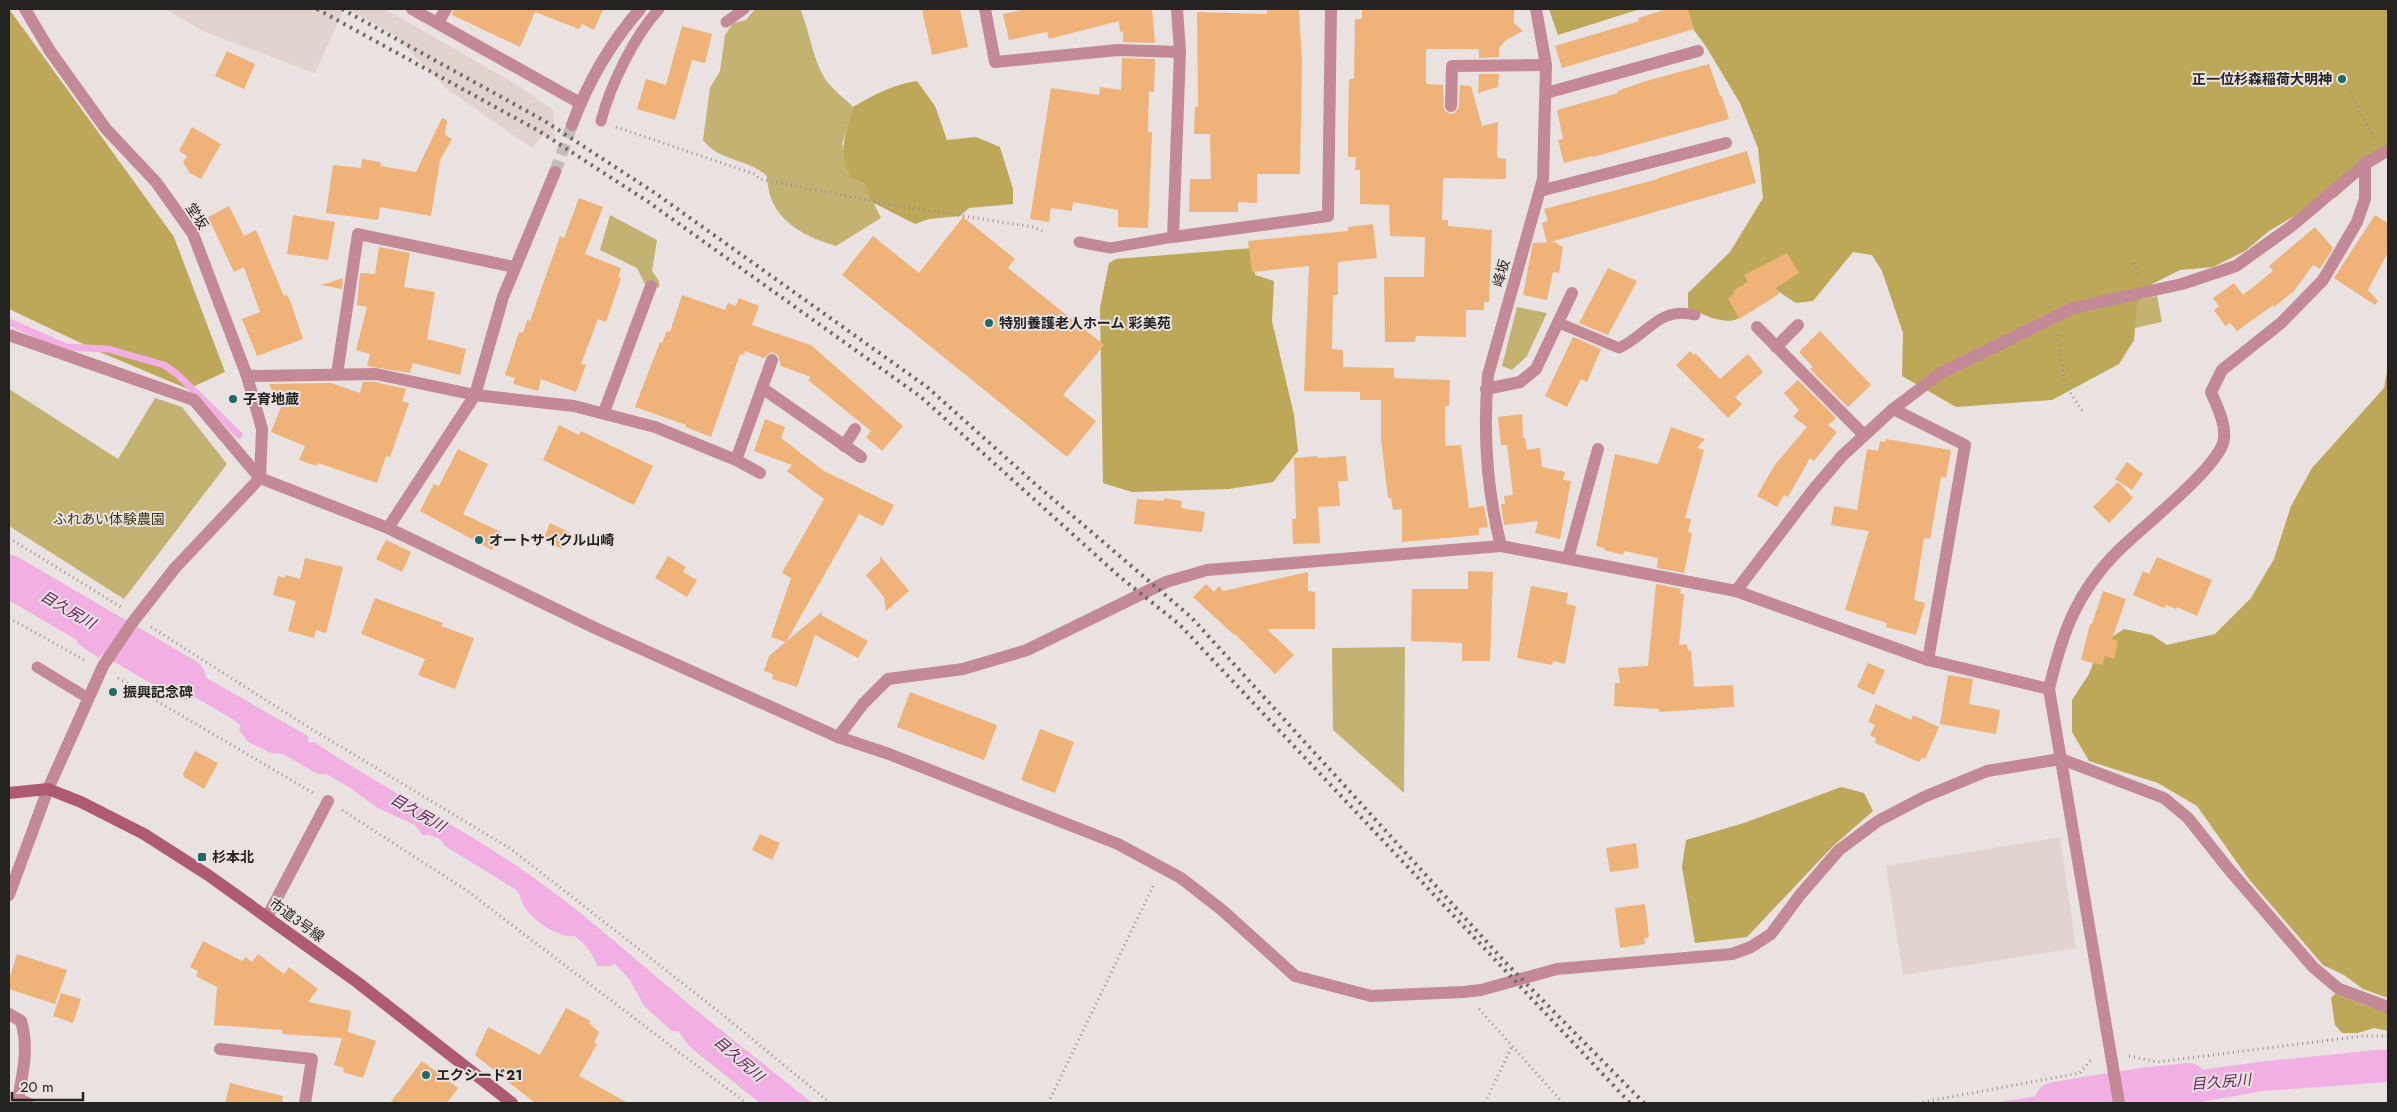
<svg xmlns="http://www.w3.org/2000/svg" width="2397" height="1112" font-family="Jost,'Noto Sans JP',sans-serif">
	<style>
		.built { fill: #e1d2ce }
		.green { fill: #c4b272 }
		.forest { fill: #bda758 }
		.water { fill: #f1afe4 }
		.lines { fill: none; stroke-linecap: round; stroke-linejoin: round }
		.stream { stroke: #f1afe4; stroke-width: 7 }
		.river { stroke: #f1afe4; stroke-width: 42 }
		.building { fill: #efb278 }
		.street-tunnel { stroke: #c2bcba; stroke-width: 12; stroke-dasharray: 12 6; stroke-linecap: butt }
		.path { stroke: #969190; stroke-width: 3; stroke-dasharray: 1 4; stroke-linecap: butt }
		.lane { stroke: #c38997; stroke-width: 11 }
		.street { stroke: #c38997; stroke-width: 12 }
		.secondary { stroke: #ae5b72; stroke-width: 12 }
		.rail { stroke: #6e6a68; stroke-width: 4; stroke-dasharray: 2.5 5; stroke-linecap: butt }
		.poi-dot { fill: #216a63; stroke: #e9e2e0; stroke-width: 2 }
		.labels { text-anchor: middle; stroke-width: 4; stroke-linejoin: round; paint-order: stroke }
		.poi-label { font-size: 14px; font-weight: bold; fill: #252322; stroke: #e9e2e0; text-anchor: start }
		.street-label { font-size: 14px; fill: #252322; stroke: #e9e2e0 }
		.park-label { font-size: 14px; fill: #403714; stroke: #e9e2e0 }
		.water-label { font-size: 15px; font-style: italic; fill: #671c5d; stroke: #e9e2e0 }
	</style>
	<rect width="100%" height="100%" fill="#e9e2e0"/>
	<!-- built -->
	<g class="built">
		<path d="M165,9H344L315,73L203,31Z"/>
		<path d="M348,9H385L519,86L553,110L555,141L543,135L532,148L447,89L394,35Z"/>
		<path d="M2060,837L2076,948L1903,975L1886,866Z"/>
	</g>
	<!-- green -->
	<g class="green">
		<path d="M755,9H800C810,31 812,58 825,79C832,89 844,98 853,107L842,144L852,179L864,183L881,218L836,246C799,235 768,217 767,176C749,159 718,161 703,140L710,88L720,71L725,35L733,23L746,20Z"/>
		<path d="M610,215L657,240L652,271L659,281V288L645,284L637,268L600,250Z"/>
		<path d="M2157,296L2162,322L2084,339L2079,312Z"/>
		<path d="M1517,307L1547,313L1527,356L1512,370L1502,366Z"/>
		<path d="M9,389L118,459L155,398L182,407L227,464L124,599L9,526Z"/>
		<path d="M1405,647L1404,793L1333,730L1332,648Z"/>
	</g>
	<!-- forest -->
	<g class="forest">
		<path d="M9,9L174,237L225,372L188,389L102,353L9,309Z"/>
		<path d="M1549,9H1640L1558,35Z"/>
		<path d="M1678,9H2388V151L2336,197L2308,208L2269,231L2245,251L2213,267L2180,270L2152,284L2137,304L2134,340L2119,364L2052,400L1956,407L1902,376L1903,333L1882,271L1872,255L1853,252L1813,301L1796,303L1776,290L1762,292C1740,331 1725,324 1688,308V293L1730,252L1763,198L1758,148L1740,103L1705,45Z"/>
		<path d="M917,81L935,106L947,140L976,137L1000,147L1013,189V204L969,208L960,216L929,219L915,224L872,202L864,183L852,179C837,152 845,135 853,107C874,95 893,84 917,81Z"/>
		<path d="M1253,248L1255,275L1274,281L1272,321L1294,415L1298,451L1273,482L1229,489L1132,492L1103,483L1100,308L1109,263L1116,259Z"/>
		<path d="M2388,366V998L2363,989L2344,975L2323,965L2248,878L2197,806L2158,783L2089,761L2072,732V700L2089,674L2100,645L2124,629L2152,635L2167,645L2215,634L2251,598L2274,559L2291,506L2312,468L2384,388Z"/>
		<path d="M1841,787L1864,793L1873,811L1833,846L1747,937L1695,943L1682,867L1686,840L1744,823Z"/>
		<path d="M2335,994L2370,1007L2388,1010V1031L2374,1028L2358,1033H2342L2335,1025L2331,998Z"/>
	</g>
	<!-- water -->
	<g class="water">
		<path d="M9,563L116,630L99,658L77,643L76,634L55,622H49L33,608L10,593Z"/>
		<path d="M140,640L308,736L309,743L314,742C384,789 460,826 530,875C577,908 621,947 665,984C713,1025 763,1063 812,1103H760L690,1047L678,1031H672L644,1006L630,980L615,964L610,966H597C593,953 586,944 574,936C558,938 532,920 524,906C520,899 521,894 515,889L445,846L440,839L427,834L423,836L415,825L376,807L349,787L326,774H318L283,754L271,753L248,742L239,730L241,726L234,720L178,687L172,685L165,689L129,669L124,666Z"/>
		<path d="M2376,1050H2388V1082L2263,1091L2195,1103H2133L2129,1080L2258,1062Z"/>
		<path d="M2100,1081L2103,1103H1992L2075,1090Z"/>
	</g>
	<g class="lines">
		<!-- stream -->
		<path class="stream" d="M9,322L66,347L108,349L164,365L177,374L239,435"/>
		<!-- river -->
		<g class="river">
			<path d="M9,576L185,679"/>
			<path d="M2055,1103L2142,1089L2188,1084"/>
		</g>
	</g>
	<!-- building -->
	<g class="building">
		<path d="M454,9H603L594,30L582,24L579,29L535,12L520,47L452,15Z"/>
		<path d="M922,9H960L968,47L932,55Z"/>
		<path d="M1027,9H1152L1155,43L1123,42V31L1120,32L1119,21L1049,39L1047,32L1009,40L1003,14Z"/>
		<path d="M1267,9H1299L1302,61L1300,174H1257V203L1238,202V212H1189L1190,179H1211L1210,134H1194L1195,107H1198L1197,12L1267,14Z"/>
		<path d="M1362,9H1514V23L1523,31L1506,40L1499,48V57L1479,58V49H1426V84L1443,85L1444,110L1450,114L1455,113L1459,107L1460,85L1471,86L1482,126L1498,122L1497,154L1498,158L1506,159V179L1443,178L1442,220H1448V226L1492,230L1489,302H1484V310H1466V337L1416,336L1415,342H1385L1384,277H1424L1425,237L1390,236L1389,205L1360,204V170H1355L1356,157H1348V126L1349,79H1354L1355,19H1362Z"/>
		<path d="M1668,9H1688L1694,29L1562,68L1555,46L1639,21L1638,18Z"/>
		<path d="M682,26L712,34L705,63L692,60L675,120L637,109L646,79L666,85Z"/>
		<path d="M227,51L255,64L244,89L215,76Z"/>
		<path d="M1122,58L1155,59L1154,92L1149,91L1148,132H1152L1148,228L1118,227V210L1073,202L1072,211L1051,208L1049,222L1030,219L1051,88L1099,95L1100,87L1121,90Z"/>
		<path d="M1709,64L1720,96H1722L1729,119L1593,157L1592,156L1564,163L1558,140L1563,139L1557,110L1618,93L1617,91L1646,81Z"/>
		<path d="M1479,74H1499L1498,87L1478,93Z"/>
		<path d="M442,118L447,120L445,135L452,139L440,160L431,216L380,207L378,220L326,213L333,165L361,168L362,159L381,162L380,166L416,172Z"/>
		<path d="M192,127L221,144L201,179L190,173L183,162L187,156L179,151Z"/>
		<path d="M1747,151L1756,183L1547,243L1542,223L1548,221L1544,209L1658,179V178Z"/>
		<path d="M579,198L603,207L585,254L621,268L618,277L621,278L606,322L598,319L581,364L586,365L576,392L541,379L538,391L513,384L515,378L505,375L519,332L523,333L527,320L530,321L560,236L564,238Z"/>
		<path d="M229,206L244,236L256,230L284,296L287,295L291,303L303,339L257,356L242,319L260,312L244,267L234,272L208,217Z"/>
		<path d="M293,215L335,222L328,260L287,254Z"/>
		<path d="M2375,215L2388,223V252L2368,290L2378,301L2375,305L2334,278Z"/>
		<path d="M963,217L1015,259L1008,268L1104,345L1063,395L1096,421L1067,457L842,275L873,236L919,273Z"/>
		<path d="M1373,224L1377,258L1338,262V295H1333L1332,349L1343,350V367L1394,368V378L1450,380L1449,406H1445V446L1461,445L1469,508L1484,506L1488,527L1479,528V535L1402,542V509L1393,510L1391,498H1388L1381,439V400H1360V392L1304,391L1309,266L1252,272L1248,241L1348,231V227Z"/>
		<path d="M2315,227L2333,248L2320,269L2313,265L2294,291L2274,307L2273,305L2237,331L2230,323L2225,326L2214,310L2219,306L2213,298L2234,283L2243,295L2273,271L2269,266Z"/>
		<path d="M1554,242L1563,247L1559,273L1553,272L1547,300L1523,295L1533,243Z"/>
		<path d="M379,247L410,253L404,287L435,292L427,339L466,349L460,375L413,363L410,373L367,366L370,354L356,350L367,307L357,305L360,273L375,274Z"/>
		<path d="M1787,253L1799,273L1776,288L1779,294L1739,319L1728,298L1733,295L1734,290L1748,282L1744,275Z"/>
		<path d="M1608,268L1637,281L1608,335L1579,323Z"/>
		<path d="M343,278L342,289L321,285Z"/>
		<path d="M682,295L725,310L728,303L736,306L739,298L759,306L752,325L811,345L903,426L882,451L866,437L871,431L808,380L811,377L781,366L778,355L771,352L764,358L745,351L744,355L740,354L711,437L686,427V425L635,407L660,342L662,343L667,331L670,332Z"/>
		<path d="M1820,331L1871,385L1848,407L1810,369L1813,367L1799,352Z"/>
		<path d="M1573,337L1601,349L1587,382L1581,379L1567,407L1545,396Z"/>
		<path d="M1690,351L1694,355L1695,353L1720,379L1748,354L1763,372L1735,397L1742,404L1728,418L1676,365Z"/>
		<path d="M1798,380L1836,418L1828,425L1837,432L1814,461L1810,458L1788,497L1784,495L1777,507L1757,496L1774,466L1807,427L1793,417L1799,410L1784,393Z"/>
		<path d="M363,382H375L406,389L402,401L409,403L390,457L386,456L377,483L318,463L317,466L299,460L305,446L271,432L285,397L276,399L269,384L331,383L360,393Z"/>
		<path d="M1522,414L1523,437L1525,438L1527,450L1540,448L1542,467L1565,472L1563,480L1571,481L1560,539L1535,533L1538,521L1504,525L1501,504H1505L1504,496L1513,495L1507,445H1501L1498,417Z"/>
		<path d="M765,419L785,427L781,438L824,471L894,505L883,526L859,514L786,642L771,637L791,578L782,573L824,499L787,471L792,465L754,451Z"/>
		<path d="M559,425L579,435L581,431L653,466L634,505L543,460Z"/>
		<path d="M1671,427L1705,439L1697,448L1704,450L1685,518L1691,519L1688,532L1692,533L1684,573L1657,568L1658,558L1624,551L1623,555L1604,550L1605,548L1596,546L1615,454L1658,464Z"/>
		<path d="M1886,439L1951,450L1946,478L1941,477L1930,539L1924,538L1914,600L1925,603L1916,635L1886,627L1887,623L1845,610L1869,531L1831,525L1834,506L1857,510L1867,449L1878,451L1880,441L1885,442Z"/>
		<path d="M458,449L488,464L463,514L501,532L492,550L420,511L434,484L439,486Z"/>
		<path d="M1318,456L1317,458L1346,456L1348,481H1338L1340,506L1318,507L1320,543L1293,544L1292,519H1296L1294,458Z"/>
		<path d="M2127,462L2143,474L2132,490L2115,479Z"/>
		<path d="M2118,482L2133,498L2109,523L2093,507Z"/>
		<path d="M1164,498L1182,501L1181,508L1205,512L1202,532L1134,524L1137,499L1164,501Z"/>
		<path d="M550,523L569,532L562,549L543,540Z"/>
		<path d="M386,540L411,552L402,572L376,559Z"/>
		<path d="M668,556L686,567L683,572L697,580L687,597L655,578Z"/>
		<path d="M880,556L909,591L886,611L884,597L866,575L880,562Z"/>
		<path d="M2157,557L2212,580L2197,616L2177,607L2176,609L2166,605L2164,608L2133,595L2143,571L2149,574Z"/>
		<path d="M305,558L343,567L326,633L316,630L314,638L288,631L296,601L273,595L278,576L285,578V575L300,579Z"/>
		<path d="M1468,571L1493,572L1490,661H1462V643L1411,641L1412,589H1468Z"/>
		<path d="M1308,572V591L1315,592V629H1267L1294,655L1275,674L1235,634L1234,635L1193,597L1206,584L1214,592L1219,586L1223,591Z"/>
		<path d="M1656,584L1681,589L1680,594H1684L1679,645L1687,644L1688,651L1691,650L1694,687L1733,685L1734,707L1659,712V709L1614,706L1615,683H1620L1618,668L1648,666Z"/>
		<path d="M1531,586L1568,593L1566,604L1576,606L1565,664L1553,661L1552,665L1517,658Z"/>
		<path d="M2103,591L2126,599L2112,639L2118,641L2114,659L2105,656L2102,665L2081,660L2090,624H2092Z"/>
		<path d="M375,598L443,623L441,626L474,638L455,689L418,675L425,659L361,634Z"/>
		<path d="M823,611L821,615L868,641L858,658L815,635L797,687L772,679L773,674L764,671L769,656Z"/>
		<path d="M1868,663L1885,670L1874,695L1857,687Z"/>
		<path d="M1948,675L1973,679L1969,704L2000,710L1996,734L1940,724Z"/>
		<path d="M910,692L997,725L984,760L897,727Z"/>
		<path d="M1876,704L1911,720L1913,715L1939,727L1925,759L1922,757L1919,762L1875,743L1876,738L1870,735L1875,725L1868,722Z"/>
		<path d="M1040,729L1074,742L1055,793L1021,780Z"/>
		<path d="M195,751L218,763L204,789L184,777L183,774Z"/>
		<path d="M760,834L780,843L772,860L752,850Z"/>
		<path d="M1636,843L1639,868L1610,872L1606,848Z"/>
		<path d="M1645,904L1649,937L1644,938L1645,944L1620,948L1615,908Z"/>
		<path d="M203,941L242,961L246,957L252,962L258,954L284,974L289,967L318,989L308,1002L351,1011L348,1032L376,1041L363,1078L343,1072L344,1068L334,1065L342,1038L282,1034V1030L214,1025L217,987L196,976L198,971L190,967Z"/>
		<path d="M17,954L67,970L55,1004L9,989V980Z"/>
		<path d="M61,993L81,999L73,1023L53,1016Z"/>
		<path d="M566,1008L591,1021L589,1023L599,1032L594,1043L597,1044L579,1076L628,1103H535L475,1055L488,1027L540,1055Z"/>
		<path d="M422,1061L458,1088L447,1103H390Z"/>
		<path d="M230,1083L283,1096L282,1103H225Z"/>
	</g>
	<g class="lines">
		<!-- street-tunnel -->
		<path class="street-tunnel" d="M555,172L572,125"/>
		<!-- path -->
		<g class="path">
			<path d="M2350,93L2375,139"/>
			<path d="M616,127L754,174L760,179L899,206L1033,227L1042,231"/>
			<path d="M2135,263L2138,276"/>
			<path d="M2058,335L2065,384L2083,412"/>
			<path d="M9,538L121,607"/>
			<path d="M9,618L86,661"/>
			<path d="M151,627L313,730L511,849L723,1015L830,1103"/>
			<path d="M118,678L313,793"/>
			<path d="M342,810L466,890L746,1103"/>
			<path d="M1479,1009L1563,1103"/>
			<path d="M2129,1056L2157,1062L2362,1036H2388"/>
			<path d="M1048,1103L1154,884"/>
			<path d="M1485,1103L1512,1046"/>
			<path d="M1918,1103L2080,1073L2090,1061L2094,1060"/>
		</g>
		<!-- lane -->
		<g class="lane">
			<path d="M726,22L744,9"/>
			<path d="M601,121C610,86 634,36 659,9"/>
			<path d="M1079,242L1110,248L1173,237"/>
			<path d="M1559,323L1619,348C1648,335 1658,306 1695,315"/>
			<path d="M37,667L88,698"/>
		</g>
		<!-- street -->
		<g class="street">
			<path d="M25,9L50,51L106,129L156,182L193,234L247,376L262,429L260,478"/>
			<path d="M412,9L580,103"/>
			<path d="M985,9L995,62L1118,50L1180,52"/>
			<path d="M1177,9L1180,52L1173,237L1328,216L1331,9"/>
			<path d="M438,22L446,9"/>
			<path d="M1546,93L1698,51"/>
			<path d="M1451,106L1452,66L1546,65"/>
			<path d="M572,125C588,81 610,44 640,9"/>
			<path d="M1540,191L1726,143"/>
			<path d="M1757,327L1864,435"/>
			<path d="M9,335L194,400L260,478L388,528L597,629L838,737L889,754L1118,844L1181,878L1222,910L1295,976L1371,996L1463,992L1481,990L1557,969L1732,954L1751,947L1771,934L1800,895L1839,850L1878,821L1924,797L1987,771L2061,759L2164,798L2188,818L2227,867L2313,967L2339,989L2388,1007"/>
			<path d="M1776,347L1798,325"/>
			<path d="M337,374L358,234L514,267"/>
			<path d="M247,376L376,374L475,395L574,406L655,427L736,460L760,473"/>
			<path d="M762,388L861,457"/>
			<path d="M1486,389L1520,382L1536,369L1572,293"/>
			<path d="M1893,409L1965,445L1928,660"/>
			<path d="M604,412L651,286"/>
			<path d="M844,446L855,429"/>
			<path d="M736,460L772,360"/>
			<path d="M388,528L475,395L503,297L555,172"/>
			<path d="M1501,546C1487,491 1483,432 1488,375L1543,179L1546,65L1536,9"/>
			<path d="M1568,558L1598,449"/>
			<path d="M1736,591L1813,490L1842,456L1893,409L1941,373L2073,308L2182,284L2236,266L2293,225L2365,164L2388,150"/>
			<path d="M838,737L863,704L888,679L963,669L1027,650L1166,582L1207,570L1501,546L1736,591L1928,660L2049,689"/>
			<path d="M9,895L48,789L103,666L132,623L175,568L260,478"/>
			<path d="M267,917L328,801"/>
			<path d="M9,1014L21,1021C29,1047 23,1073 18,1099L27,1103"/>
			<path d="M220,1049L312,1059L305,1103"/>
			<path d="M2119,1103L2049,689C2062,634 2076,593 2117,552C2140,529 2215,470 2223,443C2228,428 2217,406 2211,392L2222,370L2281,323L2323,280L2357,222L2365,199V164"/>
		</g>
		<!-- secondary -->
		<path class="secondary" d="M9,793L48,789L81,802L144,834L208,875L357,982L512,1103"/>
		<!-- rail -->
		<g class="rail">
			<path d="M317,9L539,131L647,201L921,397L1120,577L1179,624L1630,1103"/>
			<path d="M342,9L543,120L655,193L927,387L1033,482L1191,617L1506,963L1644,1103"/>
		</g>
	</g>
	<!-- markers -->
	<g class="poi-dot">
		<circle cx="2342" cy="79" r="5"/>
		<circle cx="989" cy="323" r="5"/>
		<circle cx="233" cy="399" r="5"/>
		<circle cx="479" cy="540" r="5"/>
		<circle cx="113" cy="692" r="5"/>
		<rect x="197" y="852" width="10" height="10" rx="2.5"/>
		<circle cx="426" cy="1075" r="5"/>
	</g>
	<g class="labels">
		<!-- poi labels -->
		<g class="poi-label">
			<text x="2332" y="84" text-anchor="end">正一位杉森稲荷大明神</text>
			<text x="999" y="328">特別養護老人ホーム 彩美苑</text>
			<text x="243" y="404">子育地蔵</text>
			<text x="489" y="545">オートサイクル山崎</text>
			<text x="123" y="697">振興記念碑</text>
			<text x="212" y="862">杉本北</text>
			<text x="436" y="1080">エクシード21</text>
		</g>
		<!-- street labels -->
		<g class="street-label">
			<text transform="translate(197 216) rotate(57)" y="5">堂坂</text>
			<text transform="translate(1501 273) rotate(-74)" y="5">峰坂</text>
			<text transform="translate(297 920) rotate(36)" y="5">市道3号線</text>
		</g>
		<!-- park labels -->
		<g class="park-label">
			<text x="109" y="524">ふれあい体験農園</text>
		</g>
		<!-- water labels -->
		<g class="water-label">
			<text transform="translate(68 610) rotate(30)" y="5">目久尻川</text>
			<text transform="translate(418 813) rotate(30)" y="5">目久尻川</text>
			<text transform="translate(739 1059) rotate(41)" y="5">目久尻川</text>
			<text transform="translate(2221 1082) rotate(-5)" y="5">目久尻川</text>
		</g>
	</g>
	<!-- border -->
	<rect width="2397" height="1112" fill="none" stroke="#252322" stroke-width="20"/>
	<!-- scale -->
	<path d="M12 1092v8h71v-8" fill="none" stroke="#252322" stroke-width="2.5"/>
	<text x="20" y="1092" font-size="15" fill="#252322" stroke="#e9e2e0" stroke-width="4" paint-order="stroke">20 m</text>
</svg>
